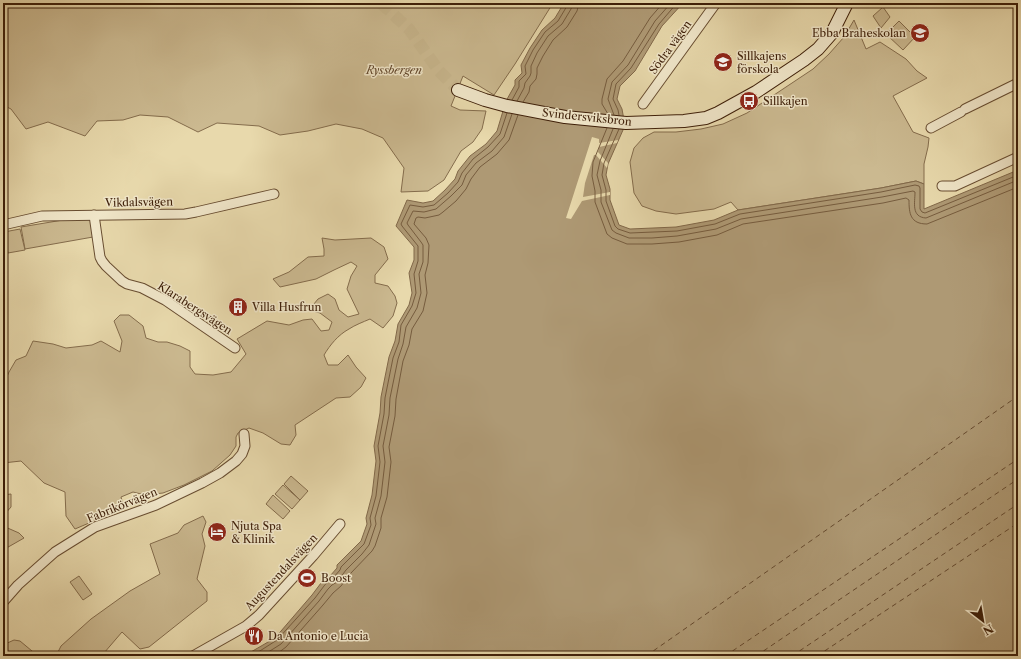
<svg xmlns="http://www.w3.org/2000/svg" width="1021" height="659" font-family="'Libre Caslon Text',serif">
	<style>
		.green { fill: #cbb990; stroke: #846c4c }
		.water { fill: #ae9974; stroke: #816849 }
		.pier { fill: #e8d9ac }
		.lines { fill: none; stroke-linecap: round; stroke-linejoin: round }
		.shore { stroke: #765c3e; stroke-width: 1 }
		.ferry { stroke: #65492e; stroke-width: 1; stroke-dasharray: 5 4; stroke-linecap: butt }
		.secondary-tunnel { stroke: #c6b48b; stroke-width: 12; stroke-dasharray: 12 6; stroke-linecap: butt }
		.street-casing { stroke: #684d31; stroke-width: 11 }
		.secondary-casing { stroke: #3d1e08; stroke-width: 14 }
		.street { stroke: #f0e6c9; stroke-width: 9 }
		.secondary { stroke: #f0e6c9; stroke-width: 12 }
		.labels { text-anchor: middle; stroke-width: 3; stroke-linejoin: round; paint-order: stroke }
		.poi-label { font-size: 11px; fill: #3d1e08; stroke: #f0e6c9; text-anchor: start }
		.street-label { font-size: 11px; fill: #3d1e08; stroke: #f0e6c9 }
		.park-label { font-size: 11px; font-style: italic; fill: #60452a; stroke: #f0e6c9 }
	</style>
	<rect width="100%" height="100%" fill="#e8d9ac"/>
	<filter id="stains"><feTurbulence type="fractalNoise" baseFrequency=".005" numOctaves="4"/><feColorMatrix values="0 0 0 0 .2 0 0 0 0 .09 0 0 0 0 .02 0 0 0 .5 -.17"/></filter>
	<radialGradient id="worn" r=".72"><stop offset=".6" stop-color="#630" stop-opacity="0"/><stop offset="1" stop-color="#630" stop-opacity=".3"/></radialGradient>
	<!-- green -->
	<g class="green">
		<path d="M3,3H553L515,64L494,95L463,76L451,106L460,110L486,111L482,129L473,142L461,151L444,180L428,191L401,192L404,168L383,138L362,129L336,124L308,131L280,135L259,126L217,123L198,132L168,117L140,115L123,120L97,121L85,136L48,122L26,129L11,109L3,105Z"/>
		<path d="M883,7L890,17L881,28L873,16Z"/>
		<path d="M854,20L866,49L880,42L906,59L917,71L927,78L893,96L913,132L929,138L928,147L924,164V184L916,181L881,188L738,210L731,202L714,209L676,214L656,211L642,206L634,193L630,162L634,148L643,138L654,132H676L701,129L723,124L747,113L813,69L829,54L844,37Z"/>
		<path d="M899,21L915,37L903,50L886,34Z"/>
		<path d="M89,219L92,222L93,237L25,249L21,227L63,220Z"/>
		<path d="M20,229L25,250L8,253L4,232Z"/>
		<path d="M322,238L335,240L371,238L384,247L388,259L375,275V283L388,286L395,296L397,303L393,316L383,328L370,319C363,322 355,325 349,329C338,335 330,345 324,355L328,365H338L348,355L356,367L366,378L361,387L350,397L336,398L295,425L296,435L290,445L281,444L263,433L249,428L238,433L236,437V446L230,455L212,471L184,485L163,493L145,495L133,492L121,497L124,508L75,529L66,516L65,492L44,483L21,461L3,463V386L9,372L16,360L26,356L33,341L53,344L66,348L92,345L101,341L120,352L122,341L114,321L120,315H129L143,326L146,338L158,342H167L180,346L190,351V367L195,374L213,375L231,372L246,354L237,339L267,321L289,325L303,320L312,319L321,331L329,330L332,322L320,313L309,310L318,299L328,294L335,299L339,310L348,317L359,314L347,289L351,276L357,266L351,262L334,270L316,279L280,287L273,279L289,272L308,257L324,256V249Z"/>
		<path d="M291,476L308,491L300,500L284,484Z"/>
		<path d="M283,485L300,500L292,509L275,494Z"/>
		<path d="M11,494V507L4,515L3,526L19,533L24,538L3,550V495Z"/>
		<path d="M273,495L290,511L283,519L266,504Z"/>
		<path d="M203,516L206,522L202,534L205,546L197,579L207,592V601L193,612L149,647L140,649L122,632L104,653L103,656H56L61,646L91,619L130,591L160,574L150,544L178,533L184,525Z"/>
		<path d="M79,576L92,594L83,600L70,582Z"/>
		<path d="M14,640L20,641L38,656H3V645Z"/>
	</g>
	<!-- water -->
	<path class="water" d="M564,3H683L662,26L635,71L620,86L617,99L622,109L624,120L623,130L608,164L606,175L610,189V200L619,225L630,229L676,227L714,220L738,210L881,188L916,181L924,184V209L1018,170V656H244L275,638L312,595L321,583L327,576H330L337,568V565L361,541L367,524L366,518L372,495L376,461L374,446L380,413L381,397L389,357L395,341L398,324L409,305L412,293L409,273L414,260V247L396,226L407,200L423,203L433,201L445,190L455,179L458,171L470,156L486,144L497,131L506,101L515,85V80L522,73L521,65L530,48L542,30L555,18Z"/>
	<!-- pier -->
	<path class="pier" d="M592,137L599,139V143L618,140L617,143L599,147L598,152L608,163L607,168L596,155H594L585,183L583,197L610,192V195L582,201L571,219L566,218Z"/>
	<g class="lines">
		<!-- shore -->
		<g class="shore">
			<path d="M512,100L519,87V81L526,74L525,66L533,50L545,32L558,21L567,6L568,3"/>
			<path d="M517,101L524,88L525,83L530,76L531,73V66L537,53L548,36L562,24L571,9L573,3"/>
			<path d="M523,102L529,92L530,86L536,79L537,74V68L543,56L553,40L567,27L577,11L579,3"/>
			<path d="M608,114L602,104V99L607,79L623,61L650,18L663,3"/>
			<path d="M614,115L608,99L612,82L628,65L655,21L671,3"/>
			<path d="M619,115L618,110L613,99L616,84L631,68L659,24L677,3"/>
			<path d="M607,128L593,162L592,176L595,191V202L607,234L612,238L627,244H652L679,242L717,235L743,224L883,203L906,198L909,200C909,213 910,224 927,224L1018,187"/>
			<path d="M613,129L600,161L597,175L601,190V202L612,230L616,233L629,238H652L677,236L716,229L741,219L882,197L913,191L915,192C915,203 911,217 926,218L1018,180"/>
			<path d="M619,129L604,163L602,175L606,190V201L615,226L618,229L630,233L677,231L715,224L740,214L881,192L915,185L919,186L920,188V209L922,212L925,213L1018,175"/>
			<path d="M252,656L277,640L315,598L324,586L329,580L333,578L340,570L341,567L364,544L371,525L370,518L376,496L380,462L378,446L384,414L385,398L393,358L399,342L401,325L412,306L416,293L414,274L418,261V246L402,226L401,224L410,205L423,207L434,205L448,193L458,182L462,173L473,159L488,147L500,134L507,113"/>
			<path d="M262,656L281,644L319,601L328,589L332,585L337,582L346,570L362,554L369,545L376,524L375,518L381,496L385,462L383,446L389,415L390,398L398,359L403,344L406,327L417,308L421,293L419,274L423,262V245L421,242L408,225L407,223L413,211L424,212L436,209L451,196L462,185L466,175L476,163L492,151L504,137L512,114"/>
			<path d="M274,656L286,647L323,605L333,593L341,586L351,573L372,551L375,546L381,528V518L387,497L391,462L389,447L395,416L396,399L403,361L409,345L412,329L423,311L427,293L425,275L428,263L429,245L426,238L414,224L416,218L418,217L425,218L439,215L443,212L456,201L466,189L471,179L480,167L497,154L509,140L518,115"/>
		</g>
		<!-- ferry -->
		<g class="ferry">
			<path d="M646,656L1018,396"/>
			<path d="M725,656L1018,459"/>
			<path d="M756,656L1018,479"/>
			<path d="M792,656L1018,504"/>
			<path d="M817,656L1018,523"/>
		</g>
		<!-- secondary-tunnel -->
		<path class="secondary-tunnel" d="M381,3L409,29L439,71L458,90"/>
		<!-- street casing -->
		<g class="street-casing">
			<g id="street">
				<path d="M643,104L716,3"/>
				<path d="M965,109L1018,83"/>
				<path d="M931,128L961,112"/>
				<path d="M942,186H955L1018,157"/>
				<path d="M94,215L100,257L102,261L106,266L122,281L127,284L142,288L165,300L235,348"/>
				<path d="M3,225L42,216L185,214L196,212L274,194"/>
				<path d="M3,602L18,585L55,552L95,527L156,505L202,483L220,473L236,461L242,454L245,446L244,434"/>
				<path d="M193,656L246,626L259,615L313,556L340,524"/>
			</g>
		</g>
		<!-- secondary casing -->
		<g class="secondary-casing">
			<path id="secondary" d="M458,90L485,100L507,106L565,117L626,123L684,121L706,118L718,113L756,92L804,60L818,49L832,33L847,3"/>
		</g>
		<!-- street -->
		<use href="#street" class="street"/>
		<!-- secondary -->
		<use href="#secondary" class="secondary"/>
	</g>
	<!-- icons -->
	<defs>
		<g id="school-disc" transform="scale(1)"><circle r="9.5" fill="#8f2418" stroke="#f0e6c9"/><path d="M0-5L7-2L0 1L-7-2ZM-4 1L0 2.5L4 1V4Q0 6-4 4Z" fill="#fff"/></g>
		<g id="bus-disc" transform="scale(1)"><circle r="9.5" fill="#8f2418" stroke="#f0e6c9"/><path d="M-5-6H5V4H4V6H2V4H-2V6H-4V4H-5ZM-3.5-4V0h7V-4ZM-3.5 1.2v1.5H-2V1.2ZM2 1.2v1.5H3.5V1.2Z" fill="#fff"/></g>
		<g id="building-disc" transform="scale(1)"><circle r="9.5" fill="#8f2418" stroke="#f0e6c9"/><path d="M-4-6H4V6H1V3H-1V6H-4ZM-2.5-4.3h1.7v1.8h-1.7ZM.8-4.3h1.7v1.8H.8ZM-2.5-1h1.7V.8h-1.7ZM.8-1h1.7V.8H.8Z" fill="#fff"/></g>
		<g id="hotel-disc" transform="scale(1)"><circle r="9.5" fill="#8f2418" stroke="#f0e6c9"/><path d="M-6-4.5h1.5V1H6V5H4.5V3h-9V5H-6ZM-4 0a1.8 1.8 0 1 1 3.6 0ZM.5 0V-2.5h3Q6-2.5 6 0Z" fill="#fff"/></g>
		<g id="stadium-disc" transform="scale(1)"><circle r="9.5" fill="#8f2418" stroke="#f0e6c9"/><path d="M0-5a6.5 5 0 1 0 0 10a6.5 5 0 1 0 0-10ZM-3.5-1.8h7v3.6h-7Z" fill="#fff"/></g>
		<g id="restaurant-disc" transform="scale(1)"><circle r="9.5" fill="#8f2418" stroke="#f0e6c9"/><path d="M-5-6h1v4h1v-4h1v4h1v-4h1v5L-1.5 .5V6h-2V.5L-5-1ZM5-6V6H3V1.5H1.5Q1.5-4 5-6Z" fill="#fff"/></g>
	</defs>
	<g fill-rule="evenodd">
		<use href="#school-disc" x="920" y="33"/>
		<use href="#school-disc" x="723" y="62"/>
		<use href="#bus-disc" x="749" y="101"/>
		<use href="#building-disc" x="238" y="307"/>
		<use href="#hotel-disc" x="217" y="532"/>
		<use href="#stadium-disc" x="307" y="578"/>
		<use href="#restaurant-disc" x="254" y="636"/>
	</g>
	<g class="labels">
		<!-- poi labels -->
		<g class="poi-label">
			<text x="906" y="37" text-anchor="end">Ebba Braheskolan</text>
			<text x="737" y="60">Sillkajens<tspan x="737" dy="13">förskola</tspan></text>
			<text x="763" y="105">Sillkajen</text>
			<text x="252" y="311">Villa Husfrun</text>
			<text x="231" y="530">Njuta Spa<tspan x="231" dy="13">&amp; Klinik</tspan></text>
			<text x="321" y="582">Boost</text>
			<text x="268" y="640">Da Antonio e Lucia</text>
		</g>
		<!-- street labels -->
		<g class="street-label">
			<text transform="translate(670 47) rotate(-54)" y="4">Södra vägen</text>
			<text transform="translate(587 117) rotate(6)" y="4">Svindersviksbron</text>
			<text transform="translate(139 202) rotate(-1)" y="4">Vikdalsvägen</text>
			<text transform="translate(195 308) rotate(33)" y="4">Klarabergsvägen</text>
			<text transform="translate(122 505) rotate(-22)" y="4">Fabrikörvägen</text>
			<text transform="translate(281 572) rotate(-47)" y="4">Augustendalsvägen</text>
		</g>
		<!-- park labels -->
		<g class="park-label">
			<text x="394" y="74">Ryssbergen</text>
		</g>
	</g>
	<!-- margin -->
	<rect width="1021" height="659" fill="none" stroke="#e8d9ac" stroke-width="16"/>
	<rect x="4" y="4" width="1013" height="651" fill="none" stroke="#3d1e08" stroke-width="2"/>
	<rect x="8" y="8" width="1005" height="643" fill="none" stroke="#3d1e08"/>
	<!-- north arrow -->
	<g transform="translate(983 621) rotate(149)" stroke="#f0e6c9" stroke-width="3" paint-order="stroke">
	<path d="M0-3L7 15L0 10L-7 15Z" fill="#3d1e08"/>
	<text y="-6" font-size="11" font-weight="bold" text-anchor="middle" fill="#3d1e08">N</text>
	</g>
	<rect width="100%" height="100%" filter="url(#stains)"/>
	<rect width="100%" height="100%" fill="url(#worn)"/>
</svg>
